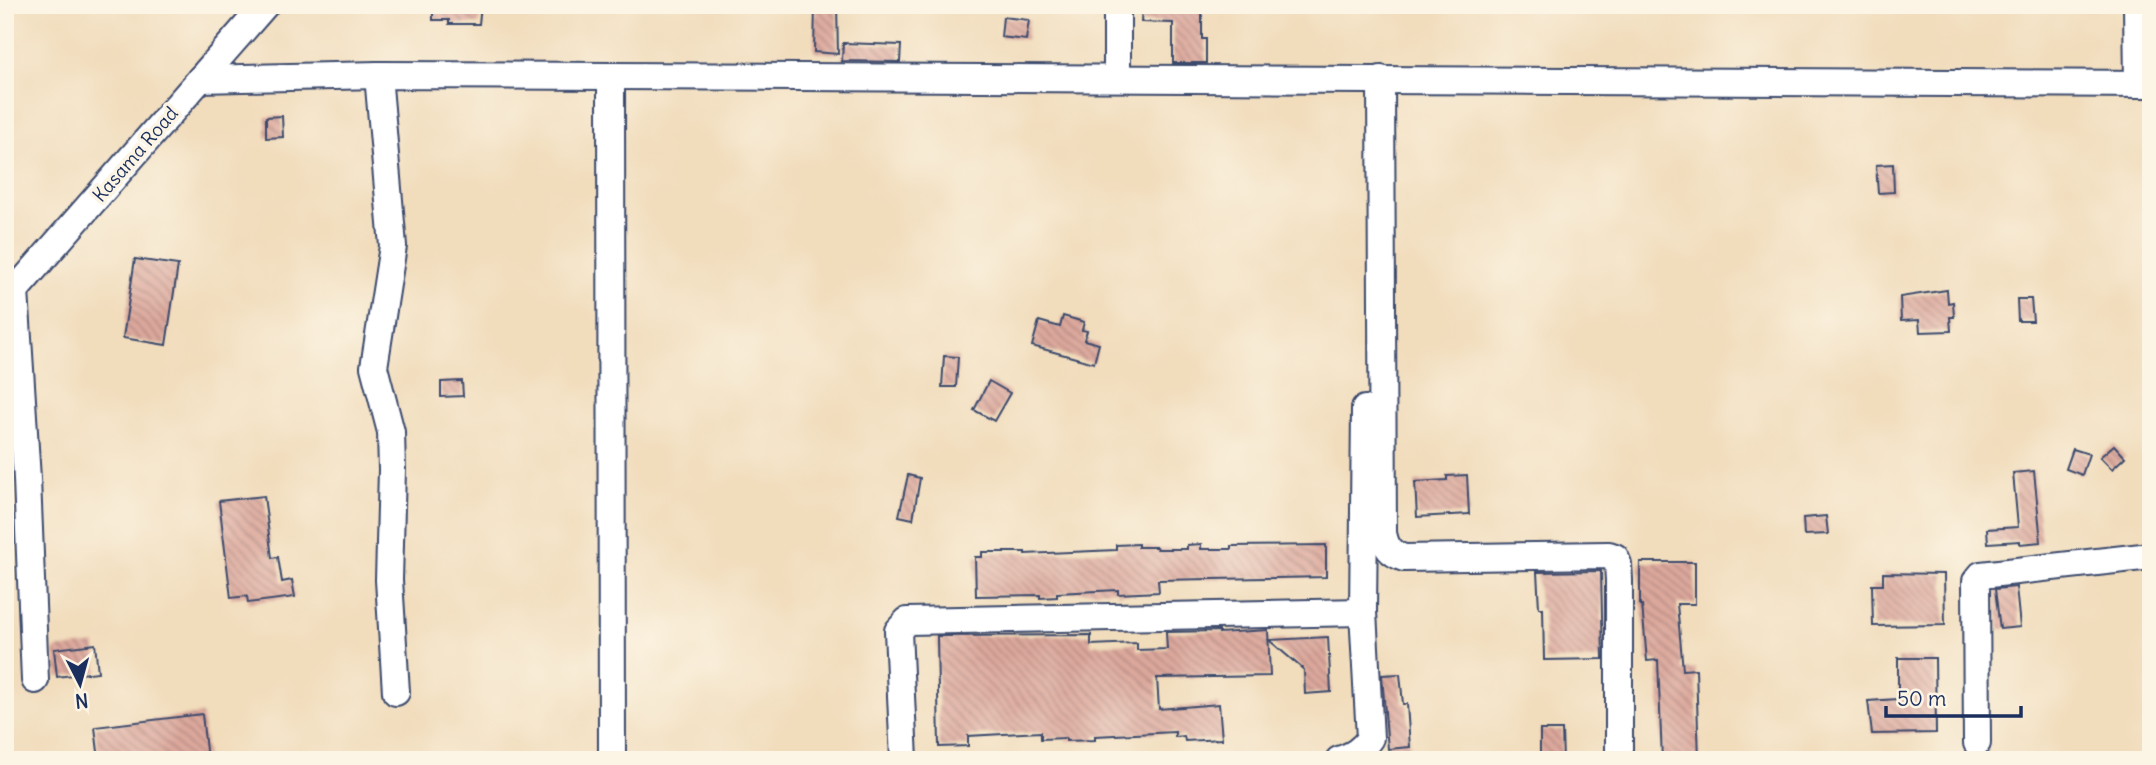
<svg xmlns="http://www.w3.org/2000/svg" width="2156" height="765" font-family="Delius,sans-serif">
	<style>
		.building { fill: url(#building-back-hatch) }
		.lines { fill: none; stroke-linecap: round; stroke-linejoin: round }
		.minor-casing { stroke: #3b496c; stroke-width: 30 }
		.minor { stroke: #fff; stroke-width: 26 }
		.labels { text-anchor: middle; stroke-width: 7; stroke-linejoin: round; paint-order: stroke }
		.street-label { font-size: 19px; fill: #1b2f5e; stroke: #fcf5e5 }
	</style>
	<defs>
		<pattern id="building-back-hatch" width="6" height="6" patternUnits="userSpaceOnUse" patternTransform="scale(1.75)"><rect width="6" height="6" fill="#dda89c"/><path d="M-1 5l2 2M0 0l6 6M5-1l2 2" fill="none" stroke="#b28982"/></pattern>
	</defs>
	<rect width="100%" height="100%" fill="#fcf5e5"/>
	<filter id="ink" filterUnits="userSpaceOnUse"><feTurbulence type="fractalNoise" baseFrequency=".0143" numOctaves="2"/><feDisplacementMap in="SourceGraphic" scale="14" xChannelSelector="R" yChannelSelector="G"/><feConvolveMatrix kernelMatrix="1 2 1 2 8 2 1 2 1" color-interpolation-filters="sRGB"/></filter>
	<filter id="wash" filterUnits="userSpaceOnUse"><feTurbulence type="fractalNoise" baseFrequency=".00686" numOctaves="4" result="noise"/><feDisplacementMap in="SourceGraphic" scale="28" xChannelSelector="R" yChannelSelector="G"/><feGaussianBlur stdDeviation="1.57" result="paint"/><feColorMatrix in="noise" values="0 0 0 0 0 0 0 0 0 0 0 0 0 0 0 0 0 1.4 0 .05"/><feComposite in="paint" operator="in"/></filter>
	<g filter="url(#wash)">
		<rect width="100%" height="100%" fill="#f1dcbb"/>
		<g id="blocks">
			<!-- building -->
			<g class="building">
				<path d="M433,5H481L479,24H449V20H433Z"/>
				<path d="M815,5H837L838,54L814,52Z"/>
				<path d="M1142,5H1202V39H1206V63H1173V23L1141,22Z"/>
				<path d="M1003,17L1029,20L1026,40L1001,37Z"/>
				<path d="M843,43L901,45L900,62L842,61Z"/>
				<path d="M282,116L283,137L266,138V117Z"/>
				<path d="M1893,164L1894,192L1878,193L1876,165Z"/>
				<path d="M135,259L178,265L166,345L123,338Z"/>
				<path d="M1947,290L1948,303L1953,302L1954,317H1950L1951,331L1920,332L1919,320L1901,321L1900,297Z"/>
				<path d="M2017,299H2031L2033,321H2018Z"/>
				<path d="M1063,316L1084,322L1082,330L1087,331L1084,340L1099,344L1094,363L1032,346L1039,321L1060,327Z"/>
				<path d="M944,356L958,357L956,387H942Z"/>
				<path d="M462,381L463,396L441,397V382Z"/>
				<path d="M989,381L1010,393L994,421L974,410Z"/>
				<path d="M2114,445L2125,457L2112,469L2100,457Z"/>
				<path d="M2073,449L2089,454L2082,475L2066,469Z"/>
				<path d="M2034,471L2041,542L2020,544V541L1988,543L1987,529L2018,527L2013,473Z"/>
				<path d="M908,475L920,478L913,519L899,516Z"/>
				<path d="M1467,475L1469,514L1417,517L1415,482L1447,480V476Z"/>
				<path d="M264,496L272,558L278,557L282,582L292,580L295,597L248,603L247,596L231,598L219,501Z"/>
				<path d="M1826,516L1828,534L1804,535L1803,518Z"/>
				<path d="M1138,544V547H1156L1157,549H1187V545L1201,544V549H1231V546L1326,545V577L1158,580L1159,592L1118,594V590L1057,593V597L1040,598V595L976,596L975,557H982V552H1025V554L1116,550V545Z"/>
				<path d="M1640,562H1695V604H1677L1683,670L1696,669L1699,760H1662L1658,660L1647,661L1642,605H1640Z"/>
				<path d="M1601,571L1603,659L1544,660L1543,608H1539L1537,572Z"/>
				<path d="M1883,573L1944,574L1945,625L1873,626L1872,585H1883Z"/>
				<path d="M2016,587L2020,627L2000,629L1995,589Z"/>
				<path d="M1268,630L1270,676L1157,678L1159,709L1219,704L1222,739L1185,741L1184,736L1175,737V732L1095,736V740L1066,741V738L1041,739V732L968,736V746L939,747L937,636L1091,635V645L1137,643V650L1167,649L1166,632L1219,631V633Z"/>
				<path d="M1328,637L1331,692L1305,694L1304,670L1269,640Z"/>
				<path d="M95,644L98,672L57,677L54,649Z"/>
				<path d="M1898,658H1935L1936,733L1872,734L1868,701L1898,699Z"/>
				<path d="M1400,674L1403,704H1407L1410,747L1388,749L1382,675Z"/>
				<path d="M202,714L207,760H99L95,727Z"/>
				<path d="M1540,730H1562L1563,760H1540Z"/>
			</g>
		</g>
	</g>
	<g filter="url(#ink)">
		<use href="#blocks" fill-opacity="0" stroke="#3b496c" stroke-width="2"/>
		<g class="lines">
			<!-- minor casing -->
			<g class="minor-casing">
				<g id="minor">
					<path d="M2137,5L2138,84"/>
					<path d="M378,75L393,246L374,367L391,432L392,470L389,580L396,692"/>
					<path d="M611,76L612,760"/>
					<path d="M1117,78V5"/>
					<path d="M200,79L378,75L611,76L2151,84"/>
					<path d="M1381,79L1383,533C1386,548 1390,553 1404,558L1609,555L1615,557L1618,564L1619,580V759"/>
					<path d="M15,291L27,479L35,680"/>
					<path d="M5,302L265,5"/>
					<path d="M1977,743L1976,581L1981,575L2151,556"/>
					<path d="M904,760L898,631L907,621L1363,612"/>
					<path d="M1339,760C1353,755 1361,751 1370,738L1363,612L1365,409"/>
				</g>
			</g>
			<!-- minor -->
			<use href="#minor" class="minor"/>
		</g>
	</g>
	<g class="labels">
		<!-- street labels -->
		<g class="street-label">
			<text transform="translate(135 154) rotate(-49)" y="7">Kasama Road</text>
		</g>
	</g>
	<!-- margin -->
	<rect width="2156" height="765" fill="none" stroke="#fcf5e5" stroke-width="28"/>
	<!-- north arrow -->
	<g transform="translate(80 684) rotate(174)" stroke="#fcf5e5" stroke-width="5" paint-order="stroke">
	<path d="M0-5L12 26L0 18L-12 26Z" fill="#1b2f5e"/>
	<text y="-10" font-size="19" font-weight="bold" text-anchor="middle" fill="#1b2f5e">N</text>
	</g>
	<!-- scale -->
	<path d="M1886 706v10h135v-10" fill="none" stroke="#1b2f5e" stroke-width="3.5"/>
	<text x="1897" y="706" font-size="21" fill="#1b2f5e" stroke="#fcf5e5" stroke-width="5" paint-order="stroke">50 m</text>
</svg>
